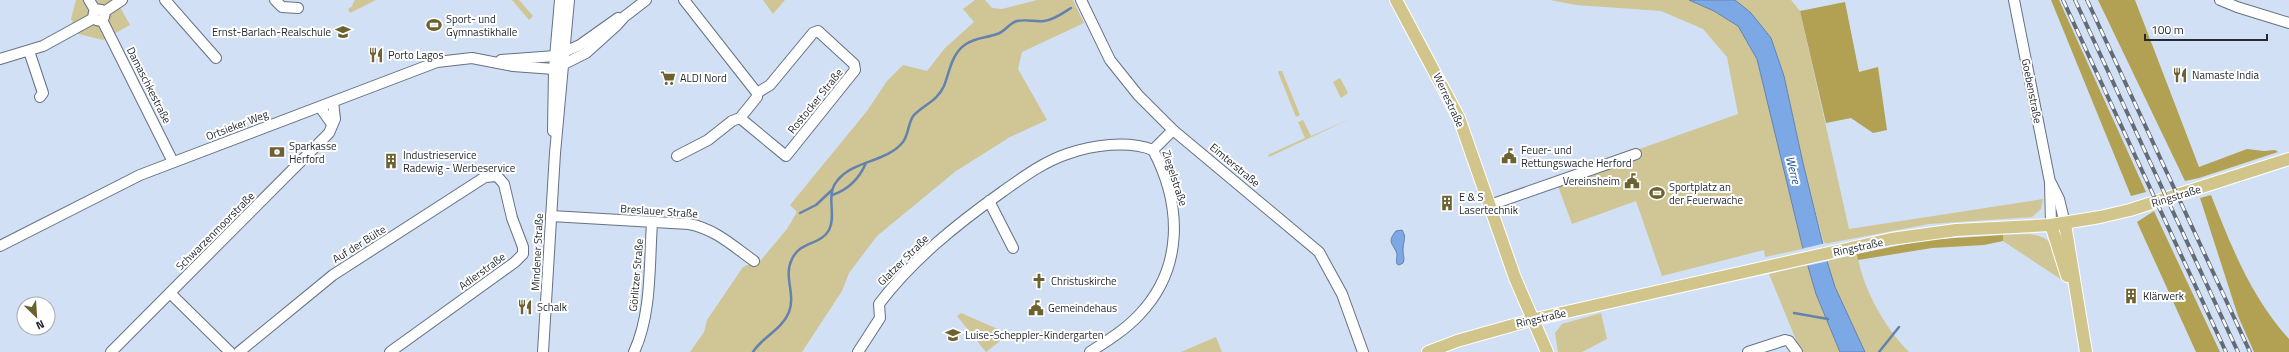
<svg xmlns="http://www.w3.org/2000/svg" width="2289" height="352" font-family="'Titillium Web',sans-serif">
	<style>
		.green { fill: #d0c594 }
		.forest { fill: #b2a152 }
		.water { fill: #7da8e6; stroke: #6382b0 }
		.pier { fill: #d1e0f4 }
		.lines { fill: none; stroke-linecap: round; stroke-linejoin: round }
		.stream { stroke: #6382b0; stroke-width: 2.5 }
		.minor-casing { stroke: #657184; stroke-width: 12 }
		.major-casing { stroke: #fff; stroke-width: 14 }
		.minor { stroke: #fff; stroke-width: 10 }
		.major { stroke: #d1c58c; stroke-width: 12 }
		.rail-casing { stroke: #636b77; stroke-width: 4 }
		.rail { stroke: #fff; stroke-width: 2.5; stroke-dasharray: 8; stroke-linecap: butt }
		.labels { text-anchor: middle; stroke-width: 4; stroke-linejoin: round; paint-order: stroke }
		.poi-label { font-size: 11px; fill: #252a32; stroke: #fff; text-anchor: start }
		.street-label { font-size: 11px; fill: #252a32; stroke: #fff }
		.water-label { font-size: 12px; font-style: italic; fill: #134992; stroke: #fff }
	</style>
	<rect width="100%" height="100%" fill="#d1e0f4"/>
	<!-- green -->
	<g class="green">
		<path d="M76,0H116L130,25L103,40L79,34L71,19Z"/>
		<path d="M355,0H376L350,13L348,9L353,6L352,5Z"/>
		<path d="M512,0H519L533,16L529,20Z"/>
		<path d="M763,0H785L773,14Z"/>
		<path d="M975,0H985L992,8L1002,9L1037,0H1073L1084,23L1022,52L1018,69L1047,120L1010,137L956,171L877,236L849,273L842,291L802,352H690L704,332L707,320L743,267L761,260L787,229L797,212L790,205L867,111L887,81L903,65L927,71L945,48L974,22L963,9Z"/>
		<path d="M1550,0H1689L1714,11L1738,26L1757,59L1803,249L1765,257L1764,250L1662,276L1636,201L1572,224L1558,186L1617,157L1738,114L1727,57L1703,29L1661,11L1576,5Z"/>
		<path d="M1735,0H1791L1800,11L1849,229L2043,199L2041,209L2032,217L1929,224L1824,244L1803,163L1784,76L1771,38L1751,13Z"/>
		<path d="M1279,71H1282L1300,115L1296,117L1278,72Z"/>
		<path d="M1340,78L1348,93L1341,98L1333,82Z"/>
		<path d="M1350,119L1269,157L1268,155L1305,138L1298,122L1303,120L1311,136Z"/>
		<path d="M2029,234C2035,235 2042,236 2047,240C2055,247 2064,270 2062,280L2003,241V235Z"/>
		<path d="M1857,254C1863,289 1885,328 1909,352H1865L1863,349L1835,287L1827,261Z"/>
		<path d="M1808,265L1816,294L1840,352H1801L1769,274Z"/>
		<path d="M961,313L1009,334L986,352L957,316Z"/>
		<path d="M1601,313L1607,339L1582,352H1558L1555,333L1562,324Z"/>
		<path d="M1216,337L1222,352H1181Z"/>
	</g>
	<!-- forest -->
	<g class="forest">
		<path d="M2051,0H2059L2146,192L2131,196Z"/>
		<path d="M2098,0H2135L2199,167L2247,149L2264,151L2275,150L2278,152L2199,178L2185,181Z"/>
		<path d="M1845,2L1859,72L1878,67L1887,130L1873,133L1851,118L1826,123L1800,11Z"/>
		<path d="M2211,195C2232,248 2251,297 2289,339V352H2254L2238,316L2200,198Z"/>
		<path d="M2154,211L2220,352H2196L2137,222Z"/>
		<path d="M2003,235V241L1984,245L1932,248L1858,260L1857,254L1925,240Z"/>
	</g>
	<!-- water -->
	<g class="water">
		<path d="M1689,0H1735L1751,13L1771,38L1784,76L1803,163L1827,261L1835,287L1865,352H1840L1816,294L1803,249L1757,59L1738,26L1714,11Z"/>
		<path d="M1402,230C1407,237 1403,242 1403,250C1403,256 1405,258 1403,263L1399,265L1397,264C1396,261 1397,258 1397,254C1394,244 1386,243 1396,231Z"/>
	</g>
	<!-- pier -->
	<path class="pier" d="M1826,243L1829,261L1806,266L1801,249Z"/>
	<g class="lines">
		<!-- stream -->
		<g class="stream">
			<path d="M832,195C848,190 859,179 866,163"/>
			<path d="M800,213L816,205L832,190"/>
			<path d="M1794,313L1828,319"/>
			<path d="M753,352C762,337 782,330 789,312C796,294 783,276 792,259C800,241 821,245 829,230C837,215 825,195 837,181C853,160 886,163 903,142C909,134 908,122 914,115C924,105 938,100 944,86C950,71 951,54 966,44C976,37 987,38 997,34C1005,32 1009,23 1017,21C1026,19 1035,22 1044,21C1054,20 1063,13 1071,8"/>
			<path d="M1879,352L1899,327"/>
		</g>
		<!-- minor casing -->
		<g class="minor-casing">
			<g id="minor">
				<path d="M89,0L95,10"/>
				<path d="M165,0L216,58"/>
				<path d="M275,0L282,7L298,8"/>
				<path d="M684,0L757,93V97L740,118L786,156L855,70L854,64L818,31L813,33L770,85L757,93"/>
				<path d="M1081,0L1110,60L1138,95L1173,130L1319,252L1342,294L1363,352"/>
				<path d="M2014,0L2050,182L2051,225"/>
				<path d="M2220,0L2237,7L2289,23"/>
				<circle cx="99" cy="15" r="5.5"/>
				<path d="M104,12L122,0"/>
				<path d="M102,20L173,162"/>
				<path d="M29,51L43,93L40,97"/>
				<path d="M0,59L43,46L94,18"/>
				<path d="M501,60L555,56L580,45L618,18"/>
				<path d="M320,107L332,124"/>
				<path d="M553,131L554,69L560,0"/>
				<path d="M1153,150L1173,130"/>
				<path d="M677,156L708,140L732,121L740,118"/>
				<path d="M2051,183L2059,199L2065,224"/>
				<path d="M989,201L1013,248"/>
				<path d="M1490,205L1636,154"/>
				<path d="M551,216L689,224C715,229 733,246 754,261"/>
				<path d="M0,246L140,175L437,62L472,58L513,66L554,69L586,53L617,25L624,17L646,0"/>
				<path d="M170,293L230,352"/>
				<path d="M111,352L329,133L335,119L333,102"/>
				<path d="M239,352L333,275L485,177L497,176L504,184L512,218L523,247V254L515,262L390,352"/>
				<path d="M543,352L555,153L569,0"/>
				<path d="M634,352C652,313 649,265 652,223"/>
				<path d="M858,352L880,318L879,304C912,260 957,224 1002,192C1022,178 1043,162 1067,154C1092,145 1128,140 1153,150"/>
				<path d="M1090,352C1107,341 1125,330 1139,315C1184,268 1182,205 1153,150"/>
				<path d="M1748,352L1785,340L1789,341L1797,352"/>
			</g>
		</g>
		<!-- major casing -->
		<g class="major-casing">
			<g id="major">
				<path d="M1396,0L1459,118L1515,278L1547,352"/>
				<path d="M2065,224L2086,352"/>
				<path d="M2051,225L2067,276"/>
				<path d="M1428,352L1457,341L1531,320L1891,239L1956,230L2051,225L2100,217L2130,210L2289,159"/>
			</g>
		</g>
		<!-- minor -->
		<use href="#minor" class="minor"/>
		<!-- major -->
		<use href="#major" class="major"/>
		<!-- rail casing -->
		<g class="rail-casing">
			<g id="rail">
				<path d="M2063,0L2226,352"/>
				<path d="M2075,0L2238,352"/>
				<path d="M2087,0L2250,352"/>
			</g>
		</g>
		<!-- rail -->
		<use href="#rail" class="rail"/>
	</g>
	<!-- icons -->
	<defs>
		<g id="stadium-bare" transform="scale(1.2)"><path d="M0-5a6.5 5 0 1 0 0 10a6.5 5 0 1 0 0-10ZM-3.5-1.8h7v3.6h-7Z" fill="#6d622f" stroke="#fff" stroke-width="2.5" paint-order="stroke"/></g>
		<g id="school-bare" transform="scale(1.2)"><path d="M0-5L7-2L0 1L-7-2ZM-4 1L0 2.5L4 1V4Q0 6-4 4Z" fill="#6d622f" stroke="#fff" stroke-width="2.5" paint-order="stroke"/></g>
		<g id="restaurant-bare" transform="scale(1.2)"><path d="M-5-6h1v4h1v-4h1v4h1v-4h1v5L-1.5 .5V6h-2V.5L-5-1ZM5-6V6H3V1.5H1.5Q1.5-4 5-6Z" fill="#6d622f" stroke="#fff" stroke-width="2.5" paint-order="stroke"/></g>
		<g id="supermarket-bare" transform="scale(1.2)"><path d="M-6-5.5h2.5l.6 2H6L4.5 2H-2.5L-4.4-4H-6ZM-1.5 3.2a1.3 1.3 0 1 0 .1 0ZM3 3.2a1.3 1.3 0 1 0 .1 0Z" fill="#6d622f" stroke="#fff" stroke-width="2.5" paint-order="stroke"/></g>
		<g id="bank-bare" transform="scale(1.2)"><path d="M-6-4H6V4H-6ZM0-2.3a2.3 2.3 0 1 0 0 4.6a2.3 2.3 0 1 0 0-4.6Z" fill="#6d622f" stroke="#fff" stroke-width="2.5" paint-order="stroke"/></g>
		<g id="civic-bare" transform="scale(1.2)"><path d="M-.6-6.5H3V-4.5H.6V-3L4-1V1h2V6H-6V1h2V-1L-.6-3ZM-1.2 2.5V6h2.4V2.5Z" fill="#6d622f" stroke="#fff" stroke-width="2.5" paint-order="stroke"/></g>
		<g id="building-bare" transform="scale(1.2)"><path d="M-4-6H4V6H1V3H-1V6H-4ZM-2.5-4.3h1.7v1.8h-1.7ZM.8-4.3h1.7v1.8H.8ZM-2.5-1h1.7V.8h-1.7ZM.8-1h1.7V.8H.8Z" fill="#6d622f" stroke="#fff" stroke-width="2.5" paint-order="stroke"/></g>
		<g id="church-bare" transform="scale(1.2)"><path d="M-1.2-6h2.4v3.5h3.3v2.4h-3.3V6h-2.4V-.1h-3.3v-2.4h3.3Z" fill="#6d622f" stroke="#fff" stroke-width="2.5" paint-order="stroke"/></g>
	</defs>
	<g fill-rule="evenodd">
		<use href="#stadium-bare" x="434" y="25"/>
		<use href="#school-bare" x="343" y="32"/>
		<use href="#restaurant-bare" x="376" y="55"/>
		<use href="#restaurant-bare" x="2180" y="75"/>
		<use href="#supermarket-bare" x="668" y="78"/>
		<use href="#bank-bare" x="277" y="152"/>
		<use href="#civic-bare" x="1509" y="156"/>
		<use href="#building-bare" x="391" y="161"/>
		<use href="#civic-bare" x="1632" y="181"/>
		<use href="#stadium-bare" x="1657" y="193"/>
		<use href="#building-bare" x="1447" y="203"/>
		<use href="#church-bare" x="1039" y="281"/>
		<use href="#building-bare" x="2131" y="296"/>
		<use href="#restaurant-bare" x="525" y="307"/>
		<use href="#civic-bare" x="1036" y="308"/>
		<use href="#school-bare" x="953" y="335"/>
	</g>
	<g class="labels">
		<!-- poi labels -->
		<g class="poi-label">
			<text x="446" y="23">Sport- und<tspan x="446" dy="13">Gymnastikhalle</tspan></text>
			<text x="331" y="36" text-anchor="end">Ernst-Barlach-Realschule</text>
			<text x="388" y="59">Porto Lagos</text>
			<text x="2192" y="79">Namaste India</text>
			<text x="680" y="82">ALDI Nord</text>
			<text x="289" y="150">Sparkasse<tspan x="289" dy="13">Herford</tspan></text>
			<text x="1521" y="154">Feuer- und<tspan x="1521" dy="13">Rettungswache Herford</tspan></text>
			<text x="403" y="159">Industrieservice<tspan x="403" dy="13">Radewig - Werbeservice</tspan></text>
			<text x="1620" y="185" text-anchor="end">Vereinsheim</text>
			<text x="1669" y="191">Sportplatz an<tspan x="1669" dy="13">der Feuerwache</tspan></text>
			<text x="1459" y="201">E &amp; S<tspan x="1459" dy="13">Lasertechnik</tspan></text>
			<text x="1051" y="285">Christuskirche</text>
			<text x="2143" y="300">Klärwerk</text>
			<text x="537" y="311">Schalk</text>
			<text x="1048" y="312">Gemeindehaus</text>
			<text x="965" y="339">Luise-Scheppler-Kindergarten</text>
		</g>
		<!-- street labels -->
		<g class="street-label">
			<text transform="translate(149 85) rotate(63)" y="4">Damaschkestraße</text>
			<text transform="translate(2032 91) rotate(79)" y="4">Goebenstraße</text>
			<text transform="translate(1449 100) rotate(65)" y="4">Werrestraße</text>
			<text transform="translate(815 101) rotate(-51)" y="4">Rostocker Straße</text>
			<text transform="translate(237 125) rotate(-21)" y="4">Ortsieker Weg</text>
			<text transform="translate(1235 165) rotate(40)" y="4">Eimterstraße</text>
			<text transform="translate(1175 178) rotate(72)" y="4">Ziegelstraße</text>
			<text transform="translate(2176 196) rotate(-17)" y="4">Ringstraße</text>
			<text transform="translate(659 211) rotate(4)" y="4">Breslauer Straße</text>
			<text transform="translate(215 231) rotate(-45)" y="4">Schwarzenmoorstraße</text>
			<text transform="translate(359 244) rotate(-32)" y="4">Auf der Bülte</text>
			<text transform="translate(1858 247) rotate(-12)" y="4">Ringstraße</text>
			<text transform="translate(537 252) rotate(-87)" y="4">Mindener Straße</text>
			<text transform="translate(903 260) rotate(-45)" y="4">Glatzer Straße</text>
			<text transform="translate(482 271) rotate(-36)" y="4">Adlerstraße</text>
			<text transform="translate(636 275) rotate(-85)" y="4">Görlitzer Straße</text>
			<text transform="translate(1541 318) rotate(-13)" y="4">Ringstraße</text>
		</g>
		<!-- water labels -->
		<g class="water-label">
			<text transform="translate(1793 170) rotate(76)" y="4">Werre</text>
		</g>
	</g>
	<!-- north arrow -->
	<g transform="translate(36 316) rotate(155)"><circle r="19" fill="#ffffff" stroke="#a8aaad"/>
	<path d="M0-3L7 15L0 10L-7 15Z" fill="#6d622f"/>
	<text y="-6" font-size="11" font-weight="bold" text-anchor="middle" fill="#252a32">N</text>
	</g>
	<!-- scale -->
	<path d="M2145 34v6h122v-6" fill="none" stroke="#252a32" stroke-width="2"/>
	<text x="2151" y="34" font-size="12" fill="#252a32" stroke="#ffffff" stroke-width="3" paint-order="stroke">100 m</text>
</svg>
